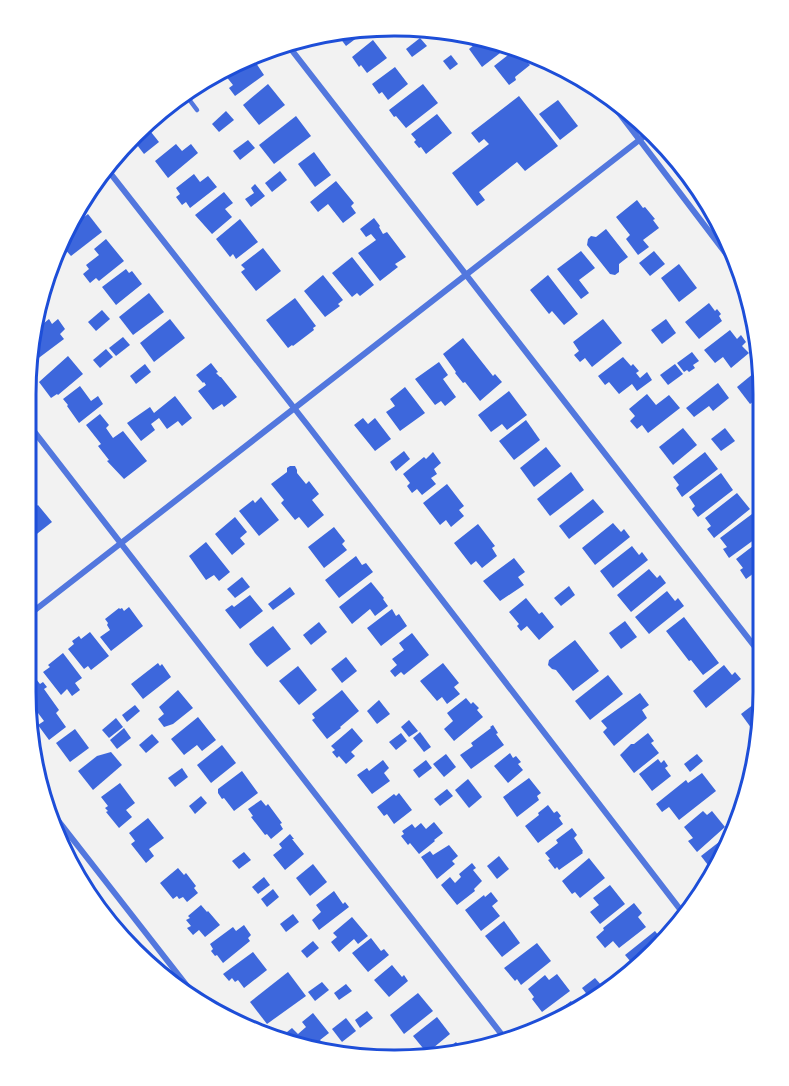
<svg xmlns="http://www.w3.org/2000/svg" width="789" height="1086" font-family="'Playfair Display',serif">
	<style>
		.building { fill: #3d67dc }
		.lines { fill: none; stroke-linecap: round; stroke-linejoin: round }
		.service { stroke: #5277de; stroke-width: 4.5 }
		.minor { stroke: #5277de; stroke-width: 6 }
		.rim { fill: none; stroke: #1d4ed8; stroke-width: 3 }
	</style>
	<rect width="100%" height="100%" fill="#f2f2f2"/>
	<!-- building -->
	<g class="building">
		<path d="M362,34L346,46L340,38L337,40L335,36Z"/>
		<path d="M420,38L427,46L412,57L406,49Z"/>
		<path d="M373,40L387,58L367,73L361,65L359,67L352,57Z"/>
		<path d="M479,41L504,50L482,67L469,49Z"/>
		<path d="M512,52L522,56L530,65L515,77L516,80L509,85L494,66Z"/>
		<path d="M451,55L458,64L450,70L443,61Z"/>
		<path d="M254,60L264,75L235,96L229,88L233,85L225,75Z"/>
		<path d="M395,67L408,84L388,100L382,92L379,94L372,84Z"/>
		<path d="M268,84L285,105L259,125L243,105Z"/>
		<path d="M423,84L438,103L406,128L396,116L394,117L389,110Z"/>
		<path d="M519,96L558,146L525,171L517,162L479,192L485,200L477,206L452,173L489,144L484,139L479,143L471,133Z"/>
		<path d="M558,100L578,126L560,140L539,114Z"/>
		<path d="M226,111L234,120L219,132L212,124Z"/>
		<path d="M437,114L452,133L426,154L421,147L419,148L414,142L416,140L411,134Z"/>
		<path d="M296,116L311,136L274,164L259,145Z"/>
		<path d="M147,127L159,142L144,154L134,141Z"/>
		<path d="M248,140L255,148L240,160L233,151Z"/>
		<path d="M176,144L182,151L191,144L198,153L168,178L155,161Z"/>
		<path d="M314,152L331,175L315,187L298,164Z"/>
		<path d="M280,171L287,180L272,192L265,183Z"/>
		<path d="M194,174L200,182L208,176L217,187L190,208L186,202L182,205L176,197L180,194L176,188Z"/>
		<path d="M336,181L354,203L351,206L356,213L343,223L328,204L318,212L310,202Z"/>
		<path d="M255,184L265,196L251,207L245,199L254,193L251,188Z"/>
		<path d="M224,192L233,203L225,209L232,217L212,234L195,215Z"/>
		<path d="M637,200L643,208L645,207L655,219L653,220L659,228L643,240L649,247L638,255L626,239L630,235L616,217Z"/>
		<path d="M88,214L102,232L71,256L62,246L70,228Z"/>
		<path d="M374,218L380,226L379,227L383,234L387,232L406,257L395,264L398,267L380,281L358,253L376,240L371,234L366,237L360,229Z"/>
		<path d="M240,219L258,242L236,259L233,254L230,257L216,239Z"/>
		<path d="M606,229L628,257L619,264V272L615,275L610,274L587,245L588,239L591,236L596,237Z"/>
		<path d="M106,239L124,261L99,281L96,278L90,283L83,274L89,269L86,265L99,255L94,249Z"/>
		<path d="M263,248L281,271L256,291L241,272L245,269L241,265Z"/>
		<path d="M581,251L595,268L579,280L589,293L581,299L557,269Z"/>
		<path d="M654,251L665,264L650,276L639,263Z"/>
		<path d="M352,257L374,285L360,296L357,293L352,297L332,273Z"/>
		<path d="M679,264L697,288L679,302L661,278Z"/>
		<path d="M126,269L129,273L132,271L142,284L116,305L102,287Z"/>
		<path d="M323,275L343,300L338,304L340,306L325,317L304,291Z"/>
		<path d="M548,275L578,314L564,325L552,311L549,314L530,290Z"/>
		<path d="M149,293L164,312L133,335L119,317Z"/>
		<path d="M295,298L316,326L313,328L314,330L293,346L292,345L288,348L266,320Z"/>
		<path d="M709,303L715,311L717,309L721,314L719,316L722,321L699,339L685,322Z"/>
		<path d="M102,310L110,319L96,331L88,322Z"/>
		<path d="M49,319L52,324L58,319L65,329L60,334L64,339L32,363L30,360L34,331Z"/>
		<path d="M170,319L185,338L154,362L140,343Z"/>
		<path d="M603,319L622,343L592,367L585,358L580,362L574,355L579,351L573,342Z"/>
		<path d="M666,319L676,333L662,344L651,330Z"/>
		<path d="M730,330L737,339L741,335L746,342L742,346L749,353L731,368L723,357L715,363L704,350Z"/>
		<path d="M123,337L130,345L116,356L109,348Z"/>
		<path d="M463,338L493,376L495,374L502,382L480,401L465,382L463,383L455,373L456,372L443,354Z"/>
		<path d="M106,349L113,357L100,368L93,360Z"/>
		<path d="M692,352L699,361L693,365L695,368L689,372L687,370L684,372L677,363Z"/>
		<path d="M68,356L83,374L58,395L57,394L51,398L39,382Z"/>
		<path d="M623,357L631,366L633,364L639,371L636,373L640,378L647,372L652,380L637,391L632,384L619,394L609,382L605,385L598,376Z"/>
		<path d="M439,362L448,375L443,379L456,397L445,406L441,401L435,405L415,379Z"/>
		<path d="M211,363L218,372L216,373L220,377H221L237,397L224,407L222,404L213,410L198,391L206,385L204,382L203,383L196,375Z"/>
		<path d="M145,364L151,372L136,384L130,376Z"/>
		<path d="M675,364L683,374L668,385L660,375Z"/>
		<path d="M760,368L761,396L750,404L737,387Z"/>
		<path d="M718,383L729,398L713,411L709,406L694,417L686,408Z"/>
		<path d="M80,386L91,401L98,396L103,404L79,423L67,406L68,405L63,399Z"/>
		<path d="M405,387L425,413L400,431L386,412L395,406L390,399Z"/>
		<path d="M509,391L527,415L507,430L502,424L491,432L478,415Z"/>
		<path d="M647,394L656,405L669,395L680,408L648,433L642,425L637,429L630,421L635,416L629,409Z"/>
		<path d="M175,396L192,418L182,426L178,421L167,429L159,418L151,424L155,430L141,441L127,423L150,407L154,413Z"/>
		<path d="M100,414L109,425L106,428L113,438L123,431L147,461L124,479L107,461L109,460L98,446L101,444L86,425Z"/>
		<path d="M363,418L368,424L375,418L391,439L375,451L354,425Z"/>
		<path d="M526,420L540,440L514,460L499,441Z"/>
		<path d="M683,428L697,445L673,465L659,447Z"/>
		<path d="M725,428L735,441L721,451L711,439Z"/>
		<path d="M546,447L561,466L534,487L520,468Z"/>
		<path d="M404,451L410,459L396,471L390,462Z"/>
		<path d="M433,452L441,463L434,469L437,474L431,478L436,484L422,495L417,489L412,493L407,486L410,483L403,474L424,457L426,459Z"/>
		<path d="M705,452L718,469L682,497L676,488L679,485L673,477Z"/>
		<path d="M290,466H295L297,470V473L306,484L309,481L319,494L312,500L324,515L308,528L299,517L295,520L281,503L284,500L271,484L287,472V468Z"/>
		<path d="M571,472L584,490L550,516L537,499Z"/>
		<path d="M721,473L733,490L698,517L692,509L695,506L689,497Z"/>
		<path d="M447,484L464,506L459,510L464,516L451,527L446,520L440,525L423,503Z"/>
		<path d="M737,493L750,509L714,538L707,529L711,526L705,518Z"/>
		<path d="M261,497L279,520L259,536L239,511L253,500L255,503Z"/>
		<path d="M593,499L604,512L569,539L559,526Z"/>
		<path d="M38,505L52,522L33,537L26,527V509L28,512Z"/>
		<path d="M759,511L761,514L762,534L729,558L723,549L727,547L720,538L752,514L753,515Z"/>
		<path d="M235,517L247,532L240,538L245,544L232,555L215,534Z"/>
		<path d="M613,523L621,532L624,529L630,537L595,565L582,548Z"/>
		<path d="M478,524L495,546L492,548L497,556L482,568L476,561L471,565L454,543Z"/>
		<path d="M334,527L345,541L342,544L347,550L324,568L308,547Z"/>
		<path d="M762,539V567L746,579L740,570L743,568L736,559Z"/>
		<path d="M206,542L230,572L219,581L214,575L206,580L189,556Z"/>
		<path d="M632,546L639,555L642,552L648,560L613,588L600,571Z"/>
		<path d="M356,556L362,565L366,563L373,572L339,598L325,580Z"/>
		<path d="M514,558L525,572L518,577L524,585L500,601L483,581Z"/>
		<path d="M649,569L657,578L660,575L666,583L631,612L617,595Z"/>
		<path d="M762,571V600L756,591L759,589L752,579Z"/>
		<path d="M242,577L250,587L235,598L227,589Z"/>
		<path d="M371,582L384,598L383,599L388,606L375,616L370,609L352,624L339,607Z"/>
		<path d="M569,586L575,595L561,606L554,598Z"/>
		<path d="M290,587L295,594L273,610L268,604Z"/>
		<path d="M667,591L675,601L678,598L684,606L649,634L635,617Z"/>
		<path d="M250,595L263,611L240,629L225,610L232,605L234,607Z"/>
		<path d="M526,598L539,614L542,612L554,627L539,640L527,626L521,631L517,626L519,624L509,612Z"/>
		<path d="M129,607L143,626L111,651L100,637L110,630L107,625L108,623L105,619L119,608L120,609L122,608L124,611Z"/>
		<path d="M392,609L396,616L399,614L407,626L381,646L367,628Z"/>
		<path d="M684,617L719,663L703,675L691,660L689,661L666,631Z"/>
		<path d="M625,621L637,637L621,649L609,633Z"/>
		<path d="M319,622L327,632L311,645L303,635Z"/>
		<path d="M273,626L291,649L267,667L255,653L249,644Z"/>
		<path d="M90,632L109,656L91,670L88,666L84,669L68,649L74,644L72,641L79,636L81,639Z"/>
		<path d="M412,633L429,655L404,675L401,672L395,677L390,671L397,665L392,659L404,650L399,643Z"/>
		<path d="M575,640L599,671L573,691L556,670L552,669L548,665L549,660Z"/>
		<path d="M63,653L82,678L75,683L80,690L72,696L67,689L61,695L43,672L50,667L48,665Z"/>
		<path d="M346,657L357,671L342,683L331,669Z"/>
		<path d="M158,663L160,666L162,664L171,677L143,699L131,684Z"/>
		<path d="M443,663L459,683L454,687L460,694L447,704L442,697L437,701L420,681Z"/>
		<path d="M724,665L732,675L735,672L741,679L706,708L693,691Z"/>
		<path d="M298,666L317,690L299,705L279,681Z"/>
		<path d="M32,674L40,684L43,682L47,687L44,689L59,710L56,713L66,727L49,740L38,725L44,721L38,713L33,717L28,710L26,679Z"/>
		<path d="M608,675L623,694L590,720L575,701Z"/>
		<path d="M178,690L193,708L173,724L164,727L158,719L164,714L159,707Z"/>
		<path d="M342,690L359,711L340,727L341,728L327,739L312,720L315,718L312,714Z"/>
		<path d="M640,693L649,705L642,710L647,718L614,746L603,732L607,728L601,721Z"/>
		<path d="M466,698L471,704L473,702L479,708L477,710L483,717L454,741L444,729L453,721L447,713Z"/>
		<path d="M379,700L390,714L377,724L367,711Z"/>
		<path d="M754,704L763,715L757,736L741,714Z"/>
		<path d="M135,705L140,711L127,722L122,715Z"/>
		<path d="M198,717L216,740L202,751L197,745L184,755L171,739Z"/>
		<path d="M116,718L123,727L109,738L102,730Z"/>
		<path d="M409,720L418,731L409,737L401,727Z"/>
		<path d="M493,725L498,733L496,734L504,745L471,769L460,755L473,746L471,743L491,728L490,727Z"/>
		<path d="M124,728L131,738L117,749L110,740Z"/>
		<path d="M352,728L363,741L351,752L355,756L346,764L339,756L337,758L332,752L335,750L331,746Z"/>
		<path d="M75,729L89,748L70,762L56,743Z"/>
		<path d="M420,732L431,747L424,752L413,738Z"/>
		<path d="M401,733L407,741L396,750L389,742Z"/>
		<path d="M648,733L654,741L651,743L659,753L634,773L620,755L631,744H634Z"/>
		<path d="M152,734L159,742L146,753L139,745Z"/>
		<path d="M222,745L236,763L211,783L197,765Z"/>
		<path d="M111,752L122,765L93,790L78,771L97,756Z"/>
		<path d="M510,753L513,758L516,756L521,762L518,764L523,770L508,783L494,766Z"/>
		<path d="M446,754L456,767L444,777L433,764Z"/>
		<path d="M697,754L703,761L690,772L684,764Z"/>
		<path d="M658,759L661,763L664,760L668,766L665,768L671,776L652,791L639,774Z"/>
		<path d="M383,760L389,768L384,773L390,781L372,794L357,775L367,768L369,771Z"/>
		<path d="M426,760L432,768L419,778L413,770Z"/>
		<path d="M182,768L188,777L175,787L168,778Z"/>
		<path d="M242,771L258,793L234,811L224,798L222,799L218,793V789Z"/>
		<path d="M702,773L716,791L679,820L669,807L662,812L656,804L686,780L688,783Z"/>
		<path d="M529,778L541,793L537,796L539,800L517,817L503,797Z"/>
		<path d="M468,779L482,797L469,808L455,790Z"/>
		<path d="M120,783L135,803L126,810L132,817L119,828L106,812L108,811L105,808L108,806L101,797Z"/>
		<path d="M447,789L453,796L440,806L434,799Z"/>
		<path d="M399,793L412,810L394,824L387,814L384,816L377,807L394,794L396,796Z"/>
		<path d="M201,796L207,803L195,814L189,806Z"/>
		<path d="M261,800L266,806L268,804L282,823L280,824L283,829L271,839L267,834L265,835L251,817L253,816L248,809Z"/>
		<path d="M548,805L554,813L557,811L561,816L559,818L563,824L538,843L525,826L539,815L538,813Z"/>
		<path d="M703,811L707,815L712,811L725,827L697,852L688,841L693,838L684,827Z"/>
		<path d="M148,818L164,838L149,849L154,856L146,863L131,844L135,841L129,833Z"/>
		<path d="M434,822L443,833L434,840L435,841L419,854L410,843L408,845L401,836L404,834L402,831L412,824L415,828L421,823L426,829Z"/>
		<path d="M572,828L577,835L574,838L583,851L582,852L583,853L559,870L557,867L555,869L548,860L550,859L545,853L558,843L556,840Z"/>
		<path d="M290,834L294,839H292L304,854L285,870L273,855L282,848L279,844Z"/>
		<path d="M719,842L726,852L714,873L701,856Z"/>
		<path d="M449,845L458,856L452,861L455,864L437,879L421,857L430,851L433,855Z"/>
		<path d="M244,852L251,860L239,869L232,861Z"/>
		<path d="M499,856L509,869L497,879L487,866Z"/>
		<path d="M589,858L605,878L580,898L575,892L572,894L562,881Z"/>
		<path d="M472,863L476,868L473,870L482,881L474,889L475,891L457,905L441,885L450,877L455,883L461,877L459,874Z"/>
		<path d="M313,864L327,882L310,896L296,878Z"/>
		<path d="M178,868L184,875L186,873L196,886L194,888L198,893L187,902L183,897L179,899L177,896L173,899L160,883Z"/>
		<path d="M264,877L270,885L258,894L252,887Z"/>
		<path d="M610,885L625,904L600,924L590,912L599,905L593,898Z"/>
		<path d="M273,889L279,897L267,907L261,899Z"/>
		<path d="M334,891L343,904L345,902L349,907L319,930L312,920L321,912L316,905Z"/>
		<path d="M491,892L498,901L492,906L500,916L481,931L465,910L484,895L485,897Z"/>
		<path d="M634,903L642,913L638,917L646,927L619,948L613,941L605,948L596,937L604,930L603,928Z"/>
		<path d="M201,905L207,912L208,911L220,925L205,937L199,930L193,935L187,928L191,926L186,920L190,918L188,916Z"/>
		<path d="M293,914L299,922L286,932L280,924Z"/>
		<path d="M352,917L368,936L358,944L354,939L339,952L331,942L337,937L333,933Z"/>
		<path d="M504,921L520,943L502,957L485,936Z"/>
		<path d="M244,925L251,935L248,938L250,941L223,963L217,955L215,956L211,951L213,949L210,944L233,927L236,931Z"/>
		<path d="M655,931L662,940L636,968L625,955Z"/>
		<path d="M371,938L381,951L384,949L389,955L368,972L352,953Z"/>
		<path d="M313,941L319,948L307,958L301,951Z"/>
		<path d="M537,943L551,961L521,985L517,979L515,981L504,968Z"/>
		<path d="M253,952L267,970L244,988L238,980L235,982L232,978L229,981L223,974Z"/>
		<path d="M392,965L402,977L404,975L408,981L389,997L374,980Z"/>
		<path d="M288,972L306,996L267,1024L250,1002Z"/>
		<path d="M557,974L570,991L542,1012L532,999L534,997L528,989L545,975L549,980Z"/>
		<path d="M595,978L602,986L589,997L582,988Z"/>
		<path d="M322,982L329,990L315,1001L308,992Z"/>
		<path d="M346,984L352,991L339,1000L334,993Z"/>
		<path d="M418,993L433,1011L404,1034L390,1015Z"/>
		<path d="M571,1001L577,1009L551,1024L547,1019Z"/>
		<path d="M367,1011L373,1018L360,1028L355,1020Z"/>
		<path d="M313,1013L329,1033L320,1040L325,1047L318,1052L286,1041L282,1036L292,1028L298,1034L306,1027L302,1022Z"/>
		<path d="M437,1017L450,1034L427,1053L413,1036Z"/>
		<path d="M346,1018L356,1031L342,1042L332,1029Z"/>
		<path d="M456,1042L464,1052L442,1057H437Z"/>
	</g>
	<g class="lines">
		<!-- service -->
		<path class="service" d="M185,94L197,110"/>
		<!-- minor -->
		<g class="minor">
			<path d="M287,44L762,656"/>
			<path d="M613,105L740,272"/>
			<path d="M107,169L309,427L686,917"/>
			<path d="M26,421L506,1040"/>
			<path d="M26,617L647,134"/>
			<path d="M46,805L198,1000"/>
		</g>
	</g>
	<!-- crop -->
	<path d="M0 0H789V1086H0ZM394 36H395A358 358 0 0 1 753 394V692A358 358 0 0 1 395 1050H394A358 358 0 0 1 36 692V394A358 358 0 0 1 394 36Z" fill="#fff" fill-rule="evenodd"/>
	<path class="rim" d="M394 36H395A358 358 0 0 1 753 394V692A358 358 0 0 1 395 1050H394A358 358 0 0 1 36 692V394A358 358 0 0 1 394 36Z"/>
</svg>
